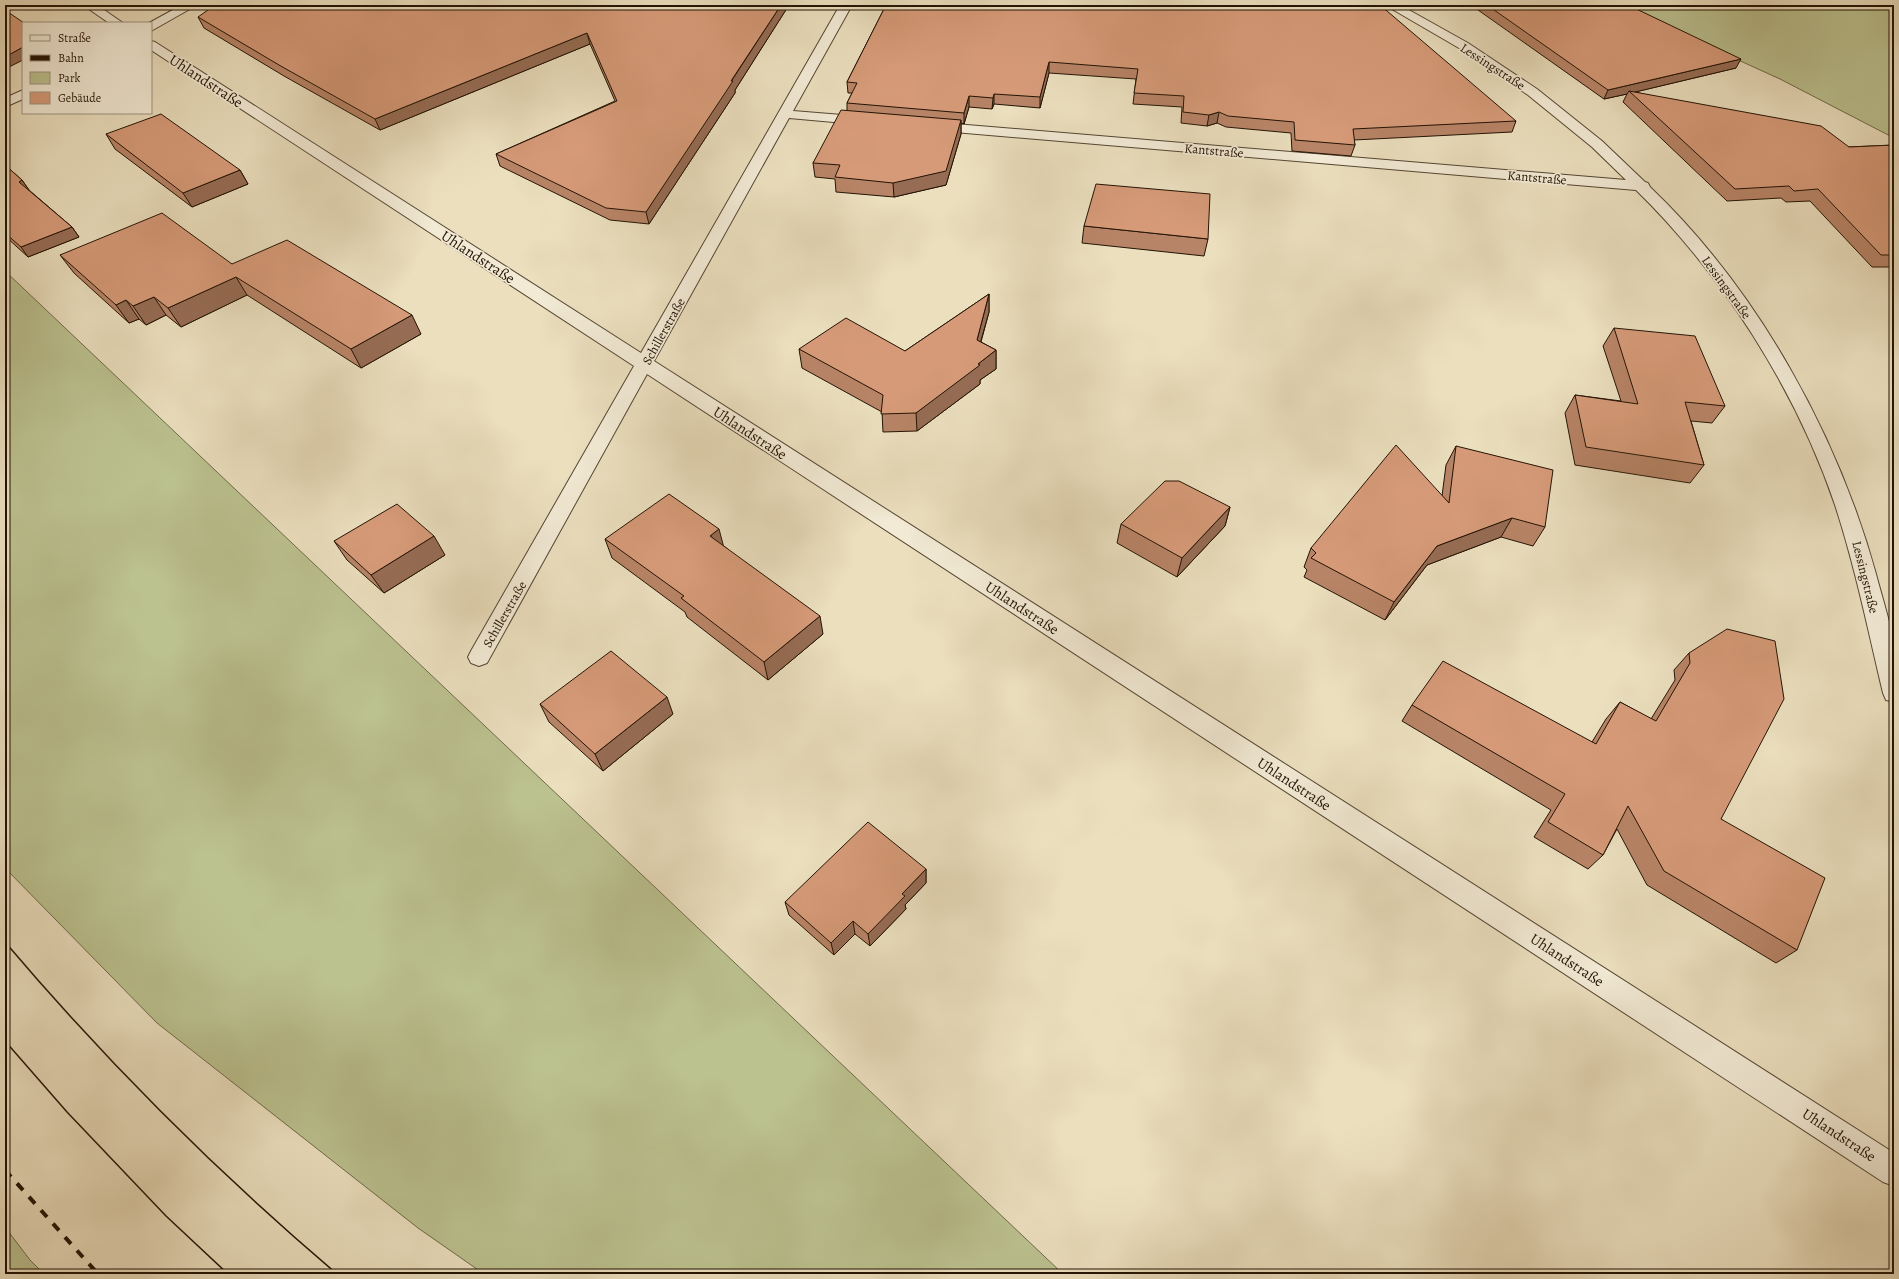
<svg xmlns="http://www.w3.org/2000/svg" width="1899" height="1279" font-family="Alegreya,serif">
	<style>
		.green { fill: #bbc18f; stroke: #6f6a4a }
		.lines { fill: none; stroke-linecap: round; stroke-linejoin: round }
		.minor-casing { stroke: #554632; stroke-width: 2 }
		.minor { fill: #f2ead5; fill-rule: evenodd }
		.tram { stroke: #231304; stroke-width: 1.5 }
		.rail { stroke: #231304; stroke-width: 4; stroke-dasharray: 9 9; stroke-linecap: butt }
		.wall { fill: #b88467; stroke: #231304 }
		.shaded-wall { fill: #966c54; stroke: #231304 }
		.building { fill: #d69a78; stroke: #231304 }
		.labels { text-anchor: middle; stroke-width: 3.5; stroke-linejoin: round; paint-order: stroke }
		.far-street-label { font-size: 13px; fill: #231304; stroke: #f2ead5 }
		.street-label { font-size: 15px; fill: #231304; stroke: #f2ead5 }
	</style>
	<rect width="100%" height="100%" fill="#ebdfbe"/>
	<filter id="stains"><feTurbulence type="fractalNoise" baseFrequency=".005" numOctaves="4"/><feColorMatrix values="0 0 0 0 .2 0 0 0 0 .09 0 0 0 0 .02 0 0 0 .5 -.17"/></filter>
	<radialGradient id="worn" r=".72"><stop offset=".6" stop-color="#630" stop-opacity="0"/><stop offset="1" stop-color="#630" stop-opacity=".3"/></radialGradient>
	<!-- green -->
	<g class="green">
		<path d="M1617,5H1894V138L1780,79Z"/>
		<path d="M5,271L1063,1274H484L418,1228L157,1023L5,868Z"/>
		<path d="M5,1227L30,1260L44,1274H5Z"/>
	</g>
	<g class="lines">
		<!-- minor casing -->
		<g class="minor-casing">
			<g id="minor">
				<path d="M83,5H97L123,23H109Z"/>
				<path d="M182,5H197L151,31V23H149Z"/>
				<path d="M840,5H852L793,111L867,117L872,118L874,121L872,124L867,125L789,118L654,361L1894,1153V1186L1883,1182L647,374L487,663L479,666L471,663L468,657L471,651L634,366L151,50V41L155,42L641,353Z"/>
				<path d="M1385,5H1400L1468,43L1537,89L1602,141L1645,182L1648,183L1650,187C1757,289 1837,433 1876,574C1882,597 1890,621 1894,645C1897,663 1894,684 1894,702L1886,700L1883,693C1868,630 1855,566 1835,505C1796,390 1723,275 1636,190L931,130L926,129L924,126L926,123L931,122L1626,180L1592,147L1528,95L1459,48Z"/>
				<path d="M23,90V99L5,107V98Z"/>
			</g>
		</g>
		<!-- minor -->
		<use href="#minor" class="minor"/>
		<!-- tram -->
		<g class="tram">
			<path d="M5,942C106,1061 218,1173 337,1274"/>
			<path d="M5,1041L67,1112L166,1216L228,1274"/>
		</g>
		<!-- rail -->
		<path class="rail" d="M5,1170L98,1274"/>
	</g>
	<!-- wall -->
	<g class="wall">
		<path d="M789,5L735,90V93L649,224L610,220L500,166L496,154L615,101L590,44L380,130L284,76L204,28L198,17Z"/>
		<path d="M886,5L1516,121L1512,132L1354,140L1355,145L1351,156L1292,151L1291,133L1226,127L1217,123L1207,126L1181,123L1182,107L1133,104L1136,79L1049,73L1040,108L994,104L992,109L969,107L964,124L961,123V134L946,185L894,197L836,192L835,179L815,177L813,163L847,110V103L852,93H848L847,82Z"/>
		<path d="M1471,5H1628L1736,68L1635,92L1849,147L1894,145V267H1872L1810,201L1786,202L1781,198L1727,201L1623,102L1627,94L1604,99Z"/>
		<path d="M106,134L240,170L248,184L192,207L115,149Z"/>
		<path d="M5,165L22,180L29,190L72,227L79,237L28,257L5,236Z"/>
		<path d="M1084,226L1208,239L1204,256L1082,243Z"/>
		<path d="M60,255L232,264L421,334L361,368L247,295L181,327L166,315L146,325L139,319L129,323L74,273Z"/>
		<path d="M989,294V312L981,342L996,350V369L980,380V384L917,431L883,432L882,412L802,368L799,349L905,351Z"/>
		<path d="M1614,328L1725,406L1712,423L1691,421L1704,465L1690,483L1575,465L1565,413L1575,395L1621,401L1603,346Z"/>
		<path d="M1456,446L1545,527L1533,546L1501,537L1427,565L1385,620L1304,577L1307,570L1304,567L1311,548L1442,496L1446,465Z"/>
		<path d="M1230,507L1225,526L1177,577L1117,543L1121,524Z"/>
		<path d="M605,539L724,546L823,634L768,680L687,617L685,612L612,558Z"/>
		<path d="M334,541L445,555L384,593L347,560Z"/>
		<path d="M1689,653L1721,819L1797,950L1776,963L1647,885L1617,829L1603,855L1588,869L1534,837L1551,810L1402,721L1412,705L1592,742L1606,719L1620,702L1651,719L1675,680L1674,670Z"/>
		<path d="M540,704L673,714L603,771L549,722Z"/>
		<path d="M926,869V883L905,905L906,909L870,946L855,934L834,955L789,915L785,902Z"/>
	</g>
	<!-- shaded-wall -->
	<g class="shaded-wall">
		<path d="M781,5H789L735,90V93L649,224L646,212Z"/>
		<path d="M587,33L590,44L380,130L375,119Z"/>
		<path d="M23,47V60L5,69V57Z"/>
		<path d="M1741,59L1736,68L1631,93L1629,91L1627,94L1604,99L1608,90Z"/>
		<path d="M1049,62V73L1040,108V97Z"/>
		<path d="M994,94V104L992,109L993,98Z"/>
		<path d="M969,96V107L964,124V113Z"/>
		<path d="M1219,112L1217,123L1207,126L1209,115Z"/>
		<path d="M961,120V134L946,185L894,197L893,183Z"/>
		<path d="M240,170L248,184L192,207L183,193Z"/>
		<path d="M22,180L29,190L26,191L19,182Z"/>
		<path d="M72,227L79,237L28,257L21,247Z"/>
		<path d="M236,277L247,295L181,327L168,308Z"/>
		<path d="M989,294V312L976,358L977,340Z"/>
		<path d="M154,297L166,315L146,325L133,306Z"/>
		<path d="M126,300L139,319L129,323L116,305Z"/>
		<path d="M412,315L421,334L361,368L351,349Z"/>
		<path d="M996,350V369L980,380V384L917,431L916,413L978,364Z"/>
		<path d="M1230,507L1225,526L1177,577L1182,558Z"/>
		<path d="M1512,518L1501,537L1427,565L1385,620L1394,602L1437,546Z"/>
		<path d="M719,529L724,548L710,536Z"/>
		<path d="M434,536L445,555L384,593L371,575Z"/>
		<path d="M820,616L823,634L768,680L764,662Z"/>
		<path d="M667,697L673,714L603,771L595,754Z"/>
		<path d="M926,869V883L905,905L906,909L870,946L868,934L902,894Z"/>
		<path d="M853,921L855,934L834,955L831,943Z"/>
	</g>
	<!-- building -->
	<g class="building">
		<path d="M215,5H781L731,81H733L646,212L606,208L496,154L617,101L587,33L375,119L279,65L198,17Z"/>
		<path d="M886,5H1380L1516,121L1353,129L1355,145L1295,140L1294,122L1228,116L1219,112L1209,115L1183,112L1184,96L1134,93L1138,69L1049,62L1040,97L994,94L993,98L969,96L964,113L847,103L857,83L847,82Z"/>
		<path d="M1487,5H1628L1741,59L1608,90Z"/>
		<path d="M5,10L24,23H23V47L5,57Z"/>
		<path d="M1629,91L1821,126L1849,147L1894,145V255H1881L1818,189L1794,191L1789,186L1735,189Z"/>
		<path d="M841,110L961,120L946,171L893,183L835,177L840,165L813,163Z"/>
		<path d="M161,114L240,170L183,193L106,134Z"/>
		<path d="M5,165L22,180L19,182L72,227L21,247L5,233Z"/>
		<path d="M1096,184L1210,194L1208,239L1084,226Z"/>
		<path d="M162,213L232,264L287,240L412,315L351,349L236,277L168,308L154,297L133,306L126,300L116,305L60,255Z"/>
		<path d="M989,294L977,340L996,350L978,364L980,365L916,413L881,414L883,395L799,349L846,318L905,351Z"/>
		<path d="M1614,328L1695,336L1725,406L1685,402L1704,465L1586,447L1575,395L1638,404Z"/>
		<path d="M1396,445L1449,503L1456,446L1553,470L1545,527L1512,518L1437,546L1394,602L1311,558L1316,553L1311,548Z"/>
		<path d="M1165,481H1179L1230,507L1182,558L1121,524Z"/>
		<path d="M669,494L719,529L710,536L820,616L764,662L681,598L684,596L605,539Z"/>
		<path d="M397,504L434,536L371,575L334,541Z"/>
		<path d="M1727,629L1775,641L1784,699L1721,819L1825,878L1797,950L1664,871L1628,806L1603,855L1548,822L1565,794L1412,705L1443,661L1596,744L1620,702L1656,721L1690,663L1689,653Z"/>
		<path d="M611,651L667,697L595,754L540,704Z"/>
		<path d="M868,822L926,869L902,894L905,896L868,934L853,921L831,943L785,902Z"/>
	</g>
	<g class="labels">
		<!-- far-street labels -->
		<g class="far-street-label">
			<text transform="translate(1493 66) rotate(33)" y="5">Lessingstraße</text>
			<text transform="translate(1214 150) rotate(5)" y="5">Kantstraße</text>
			<text transform="translate(1537 177) rotate(5)" y="5">Kantstraße</text>
			<text transform="translate(1727 287) rotate(54)" y="5">Lessingstraße</text>
			<text transform="translate(663 331) rotate(-61)" y="5">Schillerstraße</text>
			<text transform="translate(1866 577) rotate(76)" y="5">Lessingstraße</text>
			<text transform="translate(504 614) rotate(-60)" y="5">Schillerstraße</text>
		</g>
		<!-- street labels -->
		<g class="street-label">
			<text transform="translate(206 81) rotate(33)" y="5">Uhlandstraße</text>
			<text transform="translate(478 257) rotate(33)" y="5">Uhlandstraße</text>
			<text transform="translate(750 433) rotate(33)" y="5">Uhlandstraße</text>
			<text transform="translate(1022 608) rotate(33)" y="5">Uhlandstraße</text>
			<text transform="translate(1294 784) rotate(33)" y="5">Uhlandstraße</text>
			<text transform="translate(1567 960) rotate(33)" y="5">Uhlandstraße</text>
			<text transform="translate(1839 1135) rotate(33)" y="5">Uhlandstraße</text>
		</g>
	</g>
	<!-- margin -->
	<rect width="1899" height="1279" fill="none" stroke="#ebdfbe" stroke-width="20"/>
	<rect x="6" y="6" width="1887" height="1267" fill="none" stroke="#231304" stroke-width="2"/>
	<rect x="10" y="10" width="1879" height="1259" fill="none" stroke="#231304"/>
	<!-- legend -->
	<rect x="22" y="22" width="130" height="92" fill="#f2ead5" stroke="#9f9481"/>
	<rect x="30" y="35" width="20" height="6" fill="#f2ead5" stroke="#9f9481"/>
	<text x="58" y="42" font-size="12" fill="#231304">Straße</text>
	<rect x="30" y="55" width="20" height="6" fill="#231304" stroke="#9f9481"/>
	<text x="58" y="62" font-size="12" fill="#231304">Bahn</text>
	<rect x="30" y="72" width="20" height="12" fill="#bbc18f" stroke="#9f9481"/>
	<text x="58" y="82" font-size="12" fill="#231304">Park</text>
	<rect x="30" y="92" width="20" height="12" fill="#d69a78" stroke="#9f9481"/>
	<text x="58" y="102" font-size="12" fill="#231304">Gebäude</text>
	<rect width="100%" height="100%" filter="url(#stains)"/>
	<rect width="100%" height="100%" fill="url(#worn)"/>
</svg>
